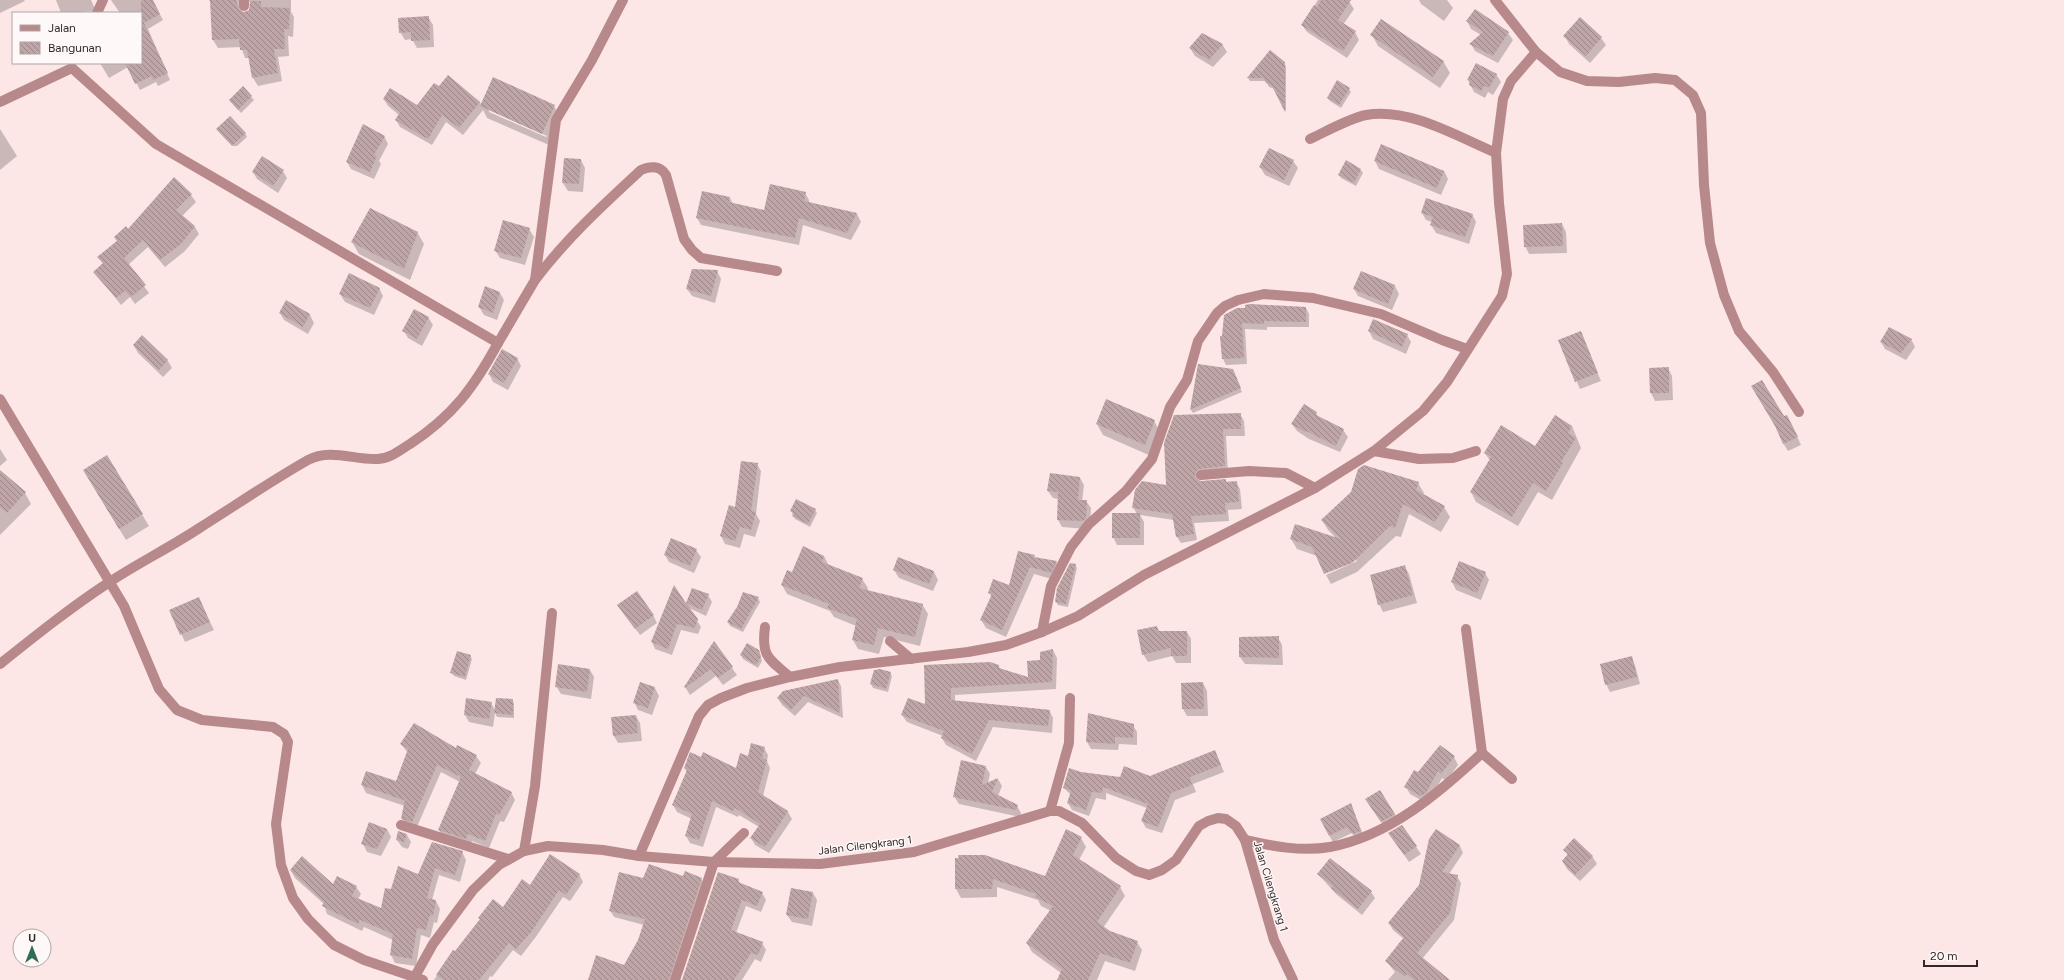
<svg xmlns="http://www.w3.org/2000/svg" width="2064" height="980" font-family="Figtree,sans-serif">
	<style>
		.shadow { fill: #0003; fill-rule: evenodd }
		.building { fill: url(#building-back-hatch) }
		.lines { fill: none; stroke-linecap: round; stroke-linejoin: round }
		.street { stroke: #b7898b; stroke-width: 10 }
		.labels { text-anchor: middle; stroke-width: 3; stroke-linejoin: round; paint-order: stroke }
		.street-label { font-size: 11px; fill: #332828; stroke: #fef8f8 }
	</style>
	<defs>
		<pattern id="building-back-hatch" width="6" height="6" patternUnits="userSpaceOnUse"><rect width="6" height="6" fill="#c0a5a6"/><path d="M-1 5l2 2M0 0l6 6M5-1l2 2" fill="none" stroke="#9d8687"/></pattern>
	</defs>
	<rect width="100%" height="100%" fill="#fde6e6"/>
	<!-- shadow -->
	<g class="shadow">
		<path d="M0,0H24L25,1L0,13Z"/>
		<path d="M56,0H91L96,11L61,13Z"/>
		<path d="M111,0H152L163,20L148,29L170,80L158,86L156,82L140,90L128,67L109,78L100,63H141V13H120Z"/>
		<path d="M209,0H291V12L294,17L293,37L288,36L289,56L278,57L282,81L258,86L253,78L249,58H245L241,47L218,48L213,40L212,4ZM248,1L251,2V9L247,13H242V5Z"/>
		<path d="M1318,0H1348L1354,9L1343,25L1355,32L1359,40L1347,58L1307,32L1302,25Z"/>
		<path d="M1419,0H1447L1453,8L1444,21L1421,4Z"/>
		<path d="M428,17L433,25L434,47L417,48L412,39L405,40L400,32Z"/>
		<path d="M1580,19L1601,38L1606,45L1590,63L1569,44L1565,36Z"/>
		<path d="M1467,21L1508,33L1513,40L1498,63L1475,51L1471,44L1481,35L1471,29Z"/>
		<path d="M1372,35L1443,61L1450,73L1440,88L1378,46Z"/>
		<path d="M1222,44L1227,52L1213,67L1195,56L1190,48Z"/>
		<path d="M1270,51L1286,66V112L1275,89L1269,87L1266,81H1250L1248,78Z"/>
		<path d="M1496,74L1501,82L1493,95L1488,92L1485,98L1474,92L1468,80Z"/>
		<path d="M243,88L254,100L241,113L230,101Z"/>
		<path d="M1349,89L1351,92L1341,108L1330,101L1328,98Z"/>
		<path d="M384,99L417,106L480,102L481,105L554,106L561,118L549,145L487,118L483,110L463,135L446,122L432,145L400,127L396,120L399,115L388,106ZM489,110L547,136L546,137L489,112Z"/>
		<path d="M0,129L17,156L0,170Z"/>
		<path d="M220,132L245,133L247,137L237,146H233Z"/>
		<path d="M384,136L388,144L379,161L381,164L374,179L351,169L347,162Z"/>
		<path d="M565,159L581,160L585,168L583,192L568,191L563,183Z"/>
		<path d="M1293,161L1298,168L1289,186L1265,175L1260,167Z"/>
		<path d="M1375,161L1444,171L1448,179L1441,195L1379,169Z"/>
		<path d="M1361,170L1363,173L1356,186L1341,178L1339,175Z"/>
		<path d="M283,171L287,178L278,193L257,179L253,172Z"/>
		<path d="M174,178L191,195L196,202L182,216L195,227L199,234L185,251L165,267L148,247L128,265L149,293L135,304L130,297L121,305L95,272L103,264L99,257L128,231Z"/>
		<path d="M805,193L809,200V203L857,214L861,222L851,240L803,225L799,245L701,225L697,218L730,198L733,204L765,211Z"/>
		<path d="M1422,213L1472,214L1476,222L1469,244L1436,233L1431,225L1432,222L1426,220Z"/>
		<path d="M1562,224L1566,232L1567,253L1529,254L1525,246Z"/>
		<path d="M529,229L534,237L525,265L500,258L495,250Z"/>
		<path d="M417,232L424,244L410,280L359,254L352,242Z"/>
		<path d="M717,271L721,279L715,303L692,296L687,289Z"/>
		<path d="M1361,272L1395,286L1399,294L1392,310L1358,296L1354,289Z"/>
		<path d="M379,288L383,296L374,315L345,302L340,294Z"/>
		<path d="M486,288L500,293L504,300L497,320L484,315L479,307Z"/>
		<path d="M286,302L310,315L314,323L308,334L284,320L280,313Z"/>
		<path d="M1306,308L1309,314V327H1267V330L1245,329L1247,364L1226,365L1223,359V337L1237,309Z"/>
		<path d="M428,317L433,325L422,346L408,338L404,331Z"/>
		<path d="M1374,320L1407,335L1411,342L1406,354L1373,339L1369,331Z"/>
		<path d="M1580,332L1601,381L1580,389L1559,341Z"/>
		<path d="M142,337L168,361L172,368L163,377L138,353L134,346Z"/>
		<path d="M1911,339L1915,347L1906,360L1885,349L1881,342Z"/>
		<path d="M517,358L521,366L508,390L493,382L489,374Z"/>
		<path d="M1199,365L1233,372L1242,392L1193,413L1191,410Z"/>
		<path d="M1668,368L1672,376L1673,400L1655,401L1651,393L1650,369Z"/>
		<path d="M1316,413L1319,418L1343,430L1348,437L1340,452L1309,439L1297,431L1292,424Z"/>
		<path d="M1240,414L1244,421L1245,436H1226L1228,473L1201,477L1198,481L1236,482L1240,489L1242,509L1228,510L1229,521L1194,523L1197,540L1181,543L1177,537L1174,520L1140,515L1144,522V545H1117L1113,537L1137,514L1133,507L1167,486L1165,444Z"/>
		<path d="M1784,417L1791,423L1801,445L1788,451L1783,443Z"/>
		<path d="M1154,421L1161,433L1151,456L1103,435L1097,424Z"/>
		<path d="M1572,426L1581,448L1552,500L1538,492L1518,526L1476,502L1471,492L1490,461L1485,453L1536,448Z"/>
		<path d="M0,449L7,460L0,466Z"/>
		<path d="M107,456L149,526L126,540L90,481Z"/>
		<path d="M757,464L761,471L756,514L760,521L755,537L744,534L740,548L725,544L721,536Z"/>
		<path d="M0,471L25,493L31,504L0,535Z"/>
		<path d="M1080,478L1084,485L1082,501H1086L1091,508L1090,526L1087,529L1062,527L1058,520V499L1053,498L1048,491Z"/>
		<path d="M1418,483L1424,493L1423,495L1444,507L1450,517L1441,532L1409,514L1401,537L1396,536L1357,572L1331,584L1326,575L1357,561L1356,560L1325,573L1317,556L1297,549L1291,539H1337L1328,530L1322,520Z"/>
		<path d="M815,510L817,513L810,527L795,519L791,511Z"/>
		<path d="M696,550L701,557L694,573L669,562L665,555Z"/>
		<path d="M824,556L829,566L862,579L868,588L867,591L922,604L928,614L920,646L884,637L879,654L858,649L853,640L856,626L834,617L830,611L787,594L782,585L792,573Z"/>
		<path d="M1034,556L1036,559L1056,562L1060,569L1055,580L1034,574L1006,637L986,628L981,620L992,597L989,593L1009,587Z"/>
		<path d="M899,558L934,572L938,580L933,591L899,578L894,570Z"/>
		<path d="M1075,565L1077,568L1068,607L1058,605L1056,602Z"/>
		<path d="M1405,567L1409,574L1417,603L1383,612L1379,604Z"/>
		<path d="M1485,573L1489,580L1481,600L1456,590L1452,582Z"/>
		<path d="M693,589L708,595L712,602L706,616L689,608L701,627L698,634L681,630L672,655L655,649L652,642L686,605Z"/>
		<path d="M198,598L214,630L185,642L170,610Z"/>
		<path d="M758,598L760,602L743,632L730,626L728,622Z"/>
		<path d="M623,612L653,615L657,623L640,635Z"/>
		<path d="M1157,627L1160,632H1187L1191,639V663H1176L1172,656L1148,662L1143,654Z"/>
		<path d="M1278,637L1282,645L1283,665L1245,664L1240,657Z"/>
		<path d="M714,643L737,675L723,685L716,676L690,695L685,687Z"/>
		<path d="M1053,650L1057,658L1056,689L955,695V701L1049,710L1053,718L1052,733L993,727L976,761L946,745L942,738L943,736L907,722L902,715L926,706L925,666H998L1001,669L1029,678L1041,661Z"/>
		<path d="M760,654L762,661L758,668L743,659L741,655Z"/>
		<path d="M470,656L472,659L466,680L454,676L452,673Z"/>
		<path d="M1631,657L1635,665L1640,684L1610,692L1606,684Z"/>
		<path d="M590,670L594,677L591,699L561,694L556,686Z"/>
		<path d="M875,670L890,673L892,676L888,692L873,688L871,684Z"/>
		<path d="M838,680L841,686L843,718L808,702L795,716L782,705L778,698Z"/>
		<path d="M1203,683L1207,691L1208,716H1187L1183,709Z"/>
		<path d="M655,688L659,696L652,715L638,710L634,702Z"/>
		<path d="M512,700L514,703V718L497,717L495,713L493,727L469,722L465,715L491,703L495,710Z"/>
		<path d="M1089,714L1133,725L1137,732V745L1119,744L1118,750L1091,749L1087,742Z"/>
		<path d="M636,716L640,723L642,741L618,743L614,736Z"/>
		<path d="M401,744L456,750L476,756L481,763L475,774L511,792L515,800L504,822L500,821L489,848L472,841L470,846L443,837L439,830L460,782L441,772L416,829L406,826L402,818L405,806L366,793L362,785L396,782L408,753Z"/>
		<path d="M764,748L768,755L767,761L770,768L763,796L788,812L792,819L769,853L755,845L751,838L759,827L739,815L738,817L716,807L703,847L690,843L686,836L692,819L677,812L673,805L687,773L685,768L737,770L749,757Z"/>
		<path d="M1215,751L1224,772L1193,784L1196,792L1175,800L1162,833L1146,828L1142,821L1147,808L1106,793V800L1096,798L1089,816L1072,810L1068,803L1071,795L1064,788L1080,773L1120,778L1150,777Z"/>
		<path d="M1454,757L1458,765L1446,781L1442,778L1430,800L1426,803L1410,794L1406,787L1418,774Z"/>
		<path d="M986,767L990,774L988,783L998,779L1002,786L998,796L1017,806L1021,813L1020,817L959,804L954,796Z"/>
		<path d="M1351,804L1364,837L1356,840L1352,833L1333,842L1329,835Z"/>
		<path d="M1371,807L1395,814L1399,822L1386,829Z"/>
		<path d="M1402,826L1421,854L1409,862L1394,840Z"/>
		<path d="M387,829L391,837L381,856L367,852L363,844Z"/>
		<path d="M1436,830L1460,846L1463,853L1449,874L1457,876L1461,883L1454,920L1422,959L1448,980H1388L1395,972L1386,961L1404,939L1393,930L1389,923L1420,885Z"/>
		<path d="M407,835L411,842L408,849L402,847L397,840Z"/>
		<path d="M1081,838L1086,847L1079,860L1120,887L1125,896L1103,928L1110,932L1137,942L1142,950L1135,971L1105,961L1097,980H1058L1061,973L1032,952L1027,943L1051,911L1041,906L1038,900L997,887V897L961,898L956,889V859L1046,877Z"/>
		<path d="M1565,850L1592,856L1597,864L1580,881L1567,869L1563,862L1568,856Z"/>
		<path d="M462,852L466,860L460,882L439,875L432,900L436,901L440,909L437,923L434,922L430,938L421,935L416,966L395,963L391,955L393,940L364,927L362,931L327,914L324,904L295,878L291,871L333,886L356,887L361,894L358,899L382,909L392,890Z"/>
		<path d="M1330,859L1371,892L1375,898L1362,915L1336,894L1318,874Z"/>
		<path d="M579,874L583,882L570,901L563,897L535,938L521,956L513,950L492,977L490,976L488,980H434L453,951L456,953L480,920L479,918L503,908L530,887Z"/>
		<path d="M683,877L701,879L705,886L674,980H590L625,966L639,940L644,925L614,917L610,910L644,879Z"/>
		<path d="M738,880L741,884L762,893L766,900L761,912L746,906L736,933L762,943L766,950L761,962L755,959L742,980H683Z"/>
		<path d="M813,893L817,900L812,926L792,922L787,915Z"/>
	</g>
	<!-- building -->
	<g class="building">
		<path d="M141,0H153L160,14L144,23L168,73L153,80L152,76L135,84L125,63H141Z"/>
		<path d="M210,0H236L239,10L244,12L249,10L250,1H261V7L290,8L289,29H284L285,49H274L278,73L252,78L247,50H240L239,39L212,40Z"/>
		<path d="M1321,0H1351L1338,20L1356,31L1343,51L1301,25L1314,5L1317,7Z"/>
		<path d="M1475,9L1509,32L1493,56L1469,44L1483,32L1466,21Z"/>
		<path d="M429,16L430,40L411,41V32L399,33L398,18Z"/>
		<path d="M1580,17L1602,37L1586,56L1563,36Z"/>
		<path d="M1381,19L1444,61L1433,77L1370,35Z"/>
		<path d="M1202,33L1223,44L1209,60L1189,48Z"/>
		<path d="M1270,50L1285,62V112L1272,86L1266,83L1263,78H1247Z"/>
		<path d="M1476,63L1497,74L1489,88L1484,86L1481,91L1469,85L1470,81L1467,80Z"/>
		<path d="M448,75L480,102L459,128L442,115L428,139L395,120L400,112L383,99L390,88L417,105L434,83L439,86Z"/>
		<path d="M493,77L555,105L542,134L480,106Z"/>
		<path d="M1337,80L1350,88L1339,105L1327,98Z"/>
		<path d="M243,86L252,96L238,110L229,100Z"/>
		<path d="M230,116L246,133L232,146L216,129Z"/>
		<path d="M363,124L385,136L374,155L377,156L370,172L346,162Z"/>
		<path d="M1381,144L1444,171L1437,188L1374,161Z"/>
		<path d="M1269,148L1294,160L1284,180L1259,167Z"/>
		<path d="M262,156L284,170L273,186L252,172Z"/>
		<path d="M564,158L581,159L579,184L562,183Z"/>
		<path d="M1346,160L1361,169L1354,183L1338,175Z"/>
		<path d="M174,177L192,194L176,210L195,226L181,244L160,260L143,240L124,258L146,285L131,297L125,291L116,298L93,272L103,263L97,257L117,241L114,237L126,226L128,229Z"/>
		<path d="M770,184L806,192L804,201L857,213L847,233L799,218L795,238L696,218L702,191L730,197L729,202L764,210Z"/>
		<path d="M1426,198L1473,214L1465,237L1430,225L1433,217L1421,213Z"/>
		<path d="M370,208L418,232L404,269L351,242Z"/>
		<path d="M503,220L530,228L521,258L494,251Z"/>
		<path d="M1562,223L1563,246L1524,247L1523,225Z"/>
		<path d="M692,269L718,270L711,296L686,289Z"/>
		<path d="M1361,271L1395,285L1388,304L1353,289Z"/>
		<path d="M349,273L380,288L370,308L339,294Z"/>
		<path d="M485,286L500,292L493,313L478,307Z"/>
		<path d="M286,300L310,314L303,327L279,313Z"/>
		<path d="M1250,304L1306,307V322L1264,321V324L1242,323L1244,358L1222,359L1220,336H1222L1224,315L1237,308H1245V305Z"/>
		<path d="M414,309L429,317L417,339L402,331Z"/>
		<path d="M1373,319L1408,334L1402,347L1368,331Z"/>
		<path d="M1889,327L1912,339L1901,353L1880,342Z"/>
		<path d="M1581,331L1598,373L1575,382L1558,340Z"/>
		<path d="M142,335L168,360L159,370L133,345Z"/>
		<path d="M502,349L518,358L504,383L488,374Z"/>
		<path d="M1198,364L1233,369L1241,388L1190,410Z"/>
		<path d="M1669,367V393H1650L1649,368Z"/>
		<path d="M1762,380L1784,416L1787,415L1798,437L1783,444L1775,426L1751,386Z"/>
		<path d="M1106,399L1155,420L1145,445L1096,424Z"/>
		<path d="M1304,404L1317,412L1316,415L1344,429L1336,446L1306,431L1305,432L1291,424Z"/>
		<path d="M1241,413V429H1223L1225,466L1200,469L1197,470L1195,475L1196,479L1201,481L1226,479V482L1237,481L1239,502L1225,503L1226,514L1191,516L1194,534L1176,537L1172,514L1132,508L1135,490L1142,481L1166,485L1164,443L1174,415Z"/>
		<path d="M1555,415L1572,426L1568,433L1576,438L1561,462L1563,463L1546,491L1533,483L1512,517L1470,492L1491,457L1484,453L1501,425L1535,446Z"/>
		<path d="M107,455L143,514L119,529L83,470Z"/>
		<path d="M741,461L758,463L751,511L756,512L751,530L740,527L735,541L720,536L729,505L735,507Z"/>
		<path d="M1364,465L1419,482L1416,490L1445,506L1435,522L1403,504L1395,528L1390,526L1352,563L1324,574L1312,547L1290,539L1295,524L1341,539L1321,520L1351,492L1358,469Z"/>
		<path d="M0,470L26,492L7,513L0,507Z"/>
		<path d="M1050,473L1080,477L1078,500H1087L1086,518L1083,521L1057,520L1058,492L1047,491Z"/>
		<path d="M796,499L816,509L808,524L792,516L794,513L790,511Z"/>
		<rect x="1112" y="513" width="28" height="25"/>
		<path d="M671,538L697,549L690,566L664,555Z"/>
		<path d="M803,546L824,556L822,562L863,578L859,588L923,604L915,637L878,628L874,645L852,640L857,619L827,608L829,604L781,585L787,570L792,572Z"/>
		<path d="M1018,551L1035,555L1034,557L1057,561L1051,573L1030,567L1002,630L980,620L992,594L988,593L993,579L1009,585Z"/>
		<path d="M898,557L934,571L929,584L893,570Z"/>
		<path d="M1459,561L1486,572L1477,593L1451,582Z"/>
		<path d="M1070,563L1076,564L1066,604L1055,602L1057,588Z"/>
		<path d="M1405,565L1413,595L1378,605L1370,575Z"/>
		<path d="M674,585L686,603L692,588L709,594L702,610L686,603L698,619L695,628L677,624L668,649L651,642Z"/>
		<path d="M637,591L654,615L635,629L617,605Z"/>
		<path d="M743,592L759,597L741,629L727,622L737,607Z"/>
		<path d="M199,597L210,622L180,635L169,610Z"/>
		<path d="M1157,626L1158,631H1187V656H1171V648L1142,655L1137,630Z"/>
		<path d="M1279,636V658L1239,657V637Z"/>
		<path d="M714,641L733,667L718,678L711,669L685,688L684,687Z"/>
		<path d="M747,643L759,650L761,657L756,665L740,655Z"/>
		<path d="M1053,649L1052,682L951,688V700L1050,710L1048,726L989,720L972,754L941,738L944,731L901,715L908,698L925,704L924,665L990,662L999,665V668L1028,677L1027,661L1040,660V652Z"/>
		<path d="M457,651L471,655L465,677L450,673Z"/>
		<path d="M1632,656L1637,677L1605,685L1600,664Z"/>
		<path d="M558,664L590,669L587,692L555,687Z"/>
		<path d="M880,669L891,672L886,689L870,684L874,670Z"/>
		<path d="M838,679L840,713L804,696L791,710L777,698L783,691Z"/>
		<path d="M640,682L655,687L648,708L633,703Z"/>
		<path d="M1203,682L1204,709H1182L1181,683Z"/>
		<path d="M466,698L492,702L489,719L464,715Z"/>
		<path d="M496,698L513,699V715L494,713Z"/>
		<path d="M1088,713L1134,724L1133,738L1115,737V744L1086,742Z"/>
		<path d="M636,715L638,733L613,736L611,717Z"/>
		<path d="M414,723L456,748L457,745L477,755L469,770L512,792L499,815L496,814L485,841L468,834L466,839L438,830L461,777L437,765L412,822L401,819L405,799L403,800L361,785L366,771L396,781L408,749L400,744Z"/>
		<path d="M751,743L765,747L762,758L767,760L758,792L788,811L765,847L750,838L760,824L735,808L733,811L712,801L699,840L685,836L692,814L672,805L687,770L684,768L690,752L701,757L703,752L736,768L740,753L748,756Z"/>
		<path d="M1440,745L1455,756L1441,774L1438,771L1426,793L1421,796L1404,787L1414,770L1418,772Z"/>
		<path d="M1215,750L1221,765L1190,777L1192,785L1171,793L1158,827L1141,821L1148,804L1103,787L1102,793L1092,792L1086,810L1067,803L1071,791L1063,788L1069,768L1081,772L1120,777L1124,766L1150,776Z"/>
		<path d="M961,760L986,766L982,785L998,778L992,792L1018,805L1016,810L953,797Z"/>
		<path d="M1380,790L1395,814L1381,822L1365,799Z"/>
		<path d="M1351,803L1361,831L1352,834L1347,827L1329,836L1320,819Z"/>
		<path d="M369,822L387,829L377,849L361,844Z"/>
		<path d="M1402,825L1417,846L1404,855L1388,833Z"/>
		<path d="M1066,829L1082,837L1073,855L1121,886L1097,922L1110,931L1138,941L1130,963L1100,953L1088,980H1057L1062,969L1026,943L1053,906L1035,897L1036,894L993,879L992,889H955V858H959L958,855H985L1045,876Z"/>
		<path d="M1436,829L1460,845L1442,872L1458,875L1450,913L1417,953L1450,980H1414L1407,974L1405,977L1385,961L1404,937L1388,923L1419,885L1429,839Z"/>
		<path d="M398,831L407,834L404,842L396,840Z"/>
		<path d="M1574,838L1593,856L1575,875L1562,861L1568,854L1563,850Z"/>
		<path d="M432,842L463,851L455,875L435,868L427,898L436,900L433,916L430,915L426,930L417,928L412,959L390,955L393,934L360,920L358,924L322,906L324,902L290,870L302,856L333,884L337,876L357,886L352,896L381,908L385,888L391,889L398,866L418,874Z"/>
		<path d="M550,854L580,874L566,895L559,890L532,931L516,949L509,943L479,980H444L436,975L453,950L455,951L480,919L478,918L493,899L503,907L522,879L530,885Z"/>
		<path d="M1330,858L1372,891L1358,909L1331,888L1333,886L1317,874Z"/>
		<path d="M649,864L683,876L685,871L702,878L669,980H588L596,955L624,965L638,940L645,919L609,911L619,872L643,878Z"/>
		<path d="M718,872L739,879L738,882L763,892L757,906L742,900L731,930L763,942L758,955L751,953L734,980H682Z"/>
		<path d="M791,888L813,892L808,919L786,915Z"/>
	</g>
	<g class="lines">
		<!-- street -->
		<g class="street">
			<path d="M244,0V6"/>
			<path d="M1495,0L1536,52L1560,72L1587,81L1619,82L1655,78L1675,80L1693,95L1701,113L1704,185L1710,243L1724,295L1739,331L1773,372L1799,412"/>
			<path d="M97,13L103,0"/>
			<path d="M0,102L72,68L156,144L498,343L535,280L556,120L592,60L623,0"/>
			<path d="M1310,139C1325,132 1350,118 1366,115C1409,107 1458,137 1496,153"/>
			<path d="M535,280C566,239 603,205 641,170C650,166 660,165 666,175L684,239L692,250L701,258L777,271"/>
			<path d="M0,399L124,606L159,689L177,710L202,720L273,727L284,734L288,742L276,824L281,865L293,898L308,919L334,945L364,960L423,980"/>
			<path d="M1374,451L1419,459L1453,458L1476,451"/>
			<path d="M1201,475L1249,471L1286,473L1315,488"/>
			<path d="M765,627C761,657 769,659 790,677"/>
			<path d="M1042,632L1051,586L1071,547L1089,524L1126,491L1152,459L1170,407L1187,380L1198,341L1217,313L1225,306L1238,300L1264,294L1313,298L1381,314L1442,340L1467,349"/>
			<path d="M890,641L911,659"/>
			<path d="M0,664C35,636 70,608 108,583C138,563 171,547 201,527C236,505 271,481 308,460C330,448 354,460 377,459C390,459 400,450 410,444C453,416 474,387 498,343"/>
			<path d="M1482,753L1512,779"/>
			<path d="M1050,811L1069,743L1070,698"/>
			<path d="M401,825L508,859"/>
			<path d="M1245,840C1272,846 1301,852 1330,847C1389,836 1439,793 1482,753L1466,629"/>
			<path d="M524,851L535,786L552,613"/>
			<path d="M639,856L699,716L708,705L721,698L747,688L790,677L840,667L968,652L1006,645L1042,632L1078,616L1144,575L1315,488L1374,451L1423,411L1447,382L1502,296L1507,274L1499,203L1496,153L1503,99L1511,81L1536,52"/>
			<path d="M413,980L433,944L473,890L499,865L524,851L548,846L603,850L639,856L714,862L820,864L914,852L1050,811H1059L1082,823L1116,858L1136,871L1149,875L1162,870L1176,860L1199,826L1208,821L1218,818L1226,819L1236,826L1245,840L1274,940L1293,980"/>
			<path d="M675,980L714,862L744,833"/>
		</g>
	</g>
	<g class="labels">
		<!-- street labels -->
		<g class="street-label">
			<text transform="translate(865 845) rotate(-7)" y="4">Jalan Cilengkrang 1</text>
			<text transform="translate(1271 886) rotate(73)" y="4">Jalan Cilengkrang 1</text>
		</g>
	</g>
	<!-- legend -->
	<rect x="12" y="12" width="130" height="52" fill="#fef8f8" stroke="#ada5a5"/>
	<rect x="20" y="25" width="20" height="6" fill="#b7898b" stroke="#ada5a5"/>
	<text x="48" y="32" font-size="12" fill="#332828">Jalan</text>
	<rect x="20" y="42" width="20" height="12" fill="url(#building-back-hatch)" stroke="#ada5a5"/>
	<text x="48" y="52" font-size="12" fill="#332828">Bangunan</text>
	<!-- north arrow -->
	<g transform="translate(32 948)"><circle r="19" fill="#fef8f8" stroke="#ada5a5"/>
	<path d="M0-3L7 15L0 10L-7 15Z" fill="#326c55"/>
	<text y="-6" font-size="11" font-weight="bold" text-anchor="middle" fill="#332828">U</text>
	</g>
	<!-- scale -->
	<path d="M1924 960v6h53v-6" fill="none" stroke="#332828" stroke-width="2"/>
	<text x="1930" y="960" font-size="12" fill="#332828" stroke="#fef8f8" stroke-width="3" paint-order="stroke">20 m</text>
</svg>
